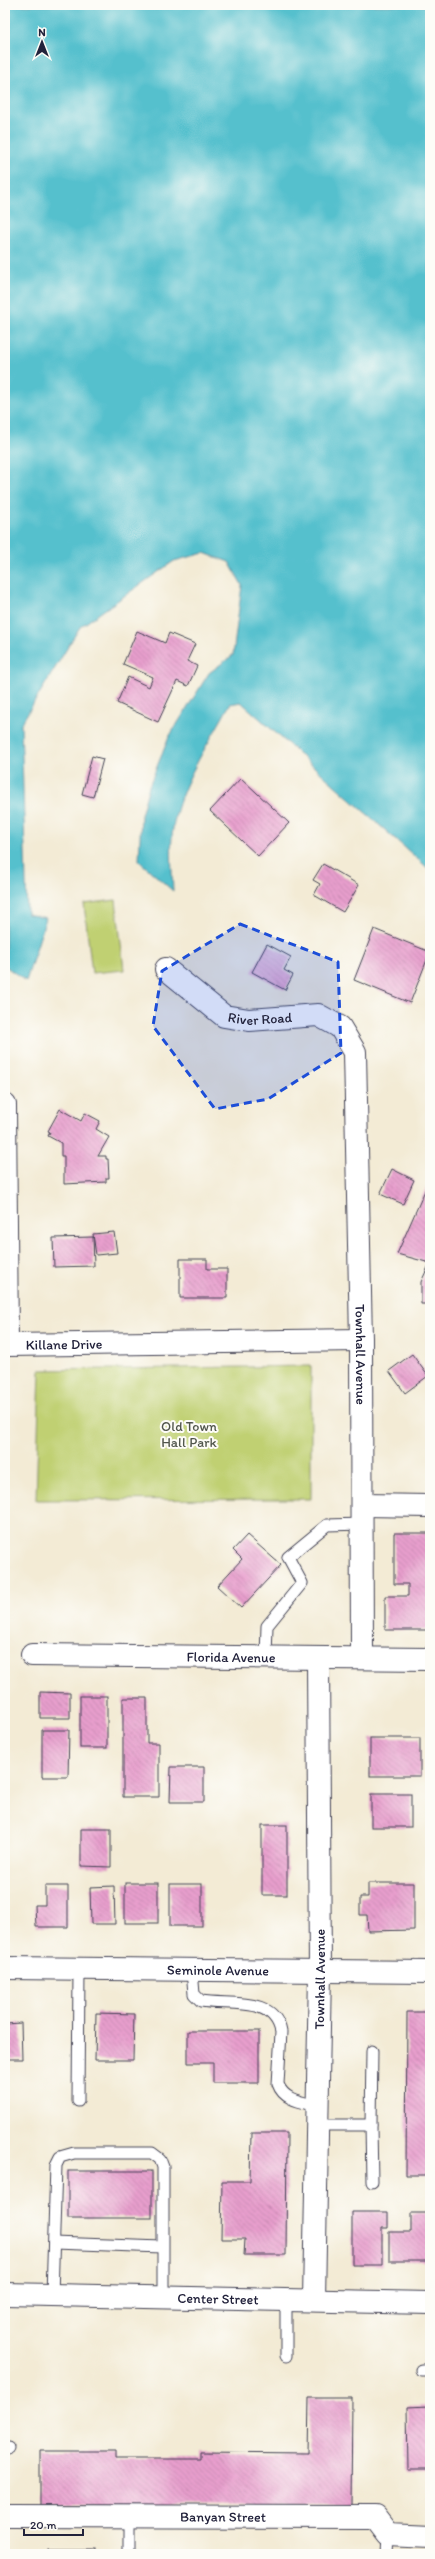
<svg xmlns="http://www.w3.org/2000/svg" width="435" height="2559" font-family="Itim,sans-serif">
	<style>
		.green { fill: #c0d072; stroke: #717956 }
		.water { fill: #54c0cd; stroke: #3b7184 }
		.building { fill: url(#building-back-hatch) }
		.lines { fill: none; stroke-linecap: round; stroke-linejoin: round }
		.lane-casing { stroke: #414052; stroke-width: 13 }
		.street-casing { stroke: #414052; stroke-width: 24 }
		.secondary-casing { stroke: #414052; stroke-width: 24 }
		.lane { stroke: #fff; stroke-width: 11 }
		.street { stroke: #fff; stroke-width: 22 }
		.secondary { stroke: #fff; stroke-width: 22 }
		.marked { fill: #1d4ed8; fill-opacity: 0.2; stroke: #1d4ed8; stroke-width: 3; stroke-dasharray: 8 5; stroke-linejoin: round }
		.labels { text-anchor: middle; stroke-width: 4; stroke-linejoin: round; paint-order: stroke }
		.street-label { font-size: 14px; fill: #22223b; stroke: #fdfcf7 }
		.park-label { font-size: 14px; fill: #51564c; stroke: #fdfcf7 }
	</style>
	<defs>
		<pattern id="building-back-hatch" width="6" height="6" patternUnits="userSpaceOnUse"><rect width="6" height="6" fill="#e89fcd"/><path d="M-1 5l2 2M0 0l6 6M5-1l2 2" fill="none" stroke="#bc81a8"/></pattern>
	</defs>
	<rect width="100%" height="100%" fill="#fdfcf7"/>
	<filter id="ink" filterUnits="userSpaceOnUse"><feTurbulence type="fractalNoise" baseFrequency=".025" numOctaves="2"/><feDisplacementMap in="SourceGraphic" scale="8" xChannelSelector="R" yChannelSelector="G"/><feConvolveMatrix kernelMatrix="1 2 1 2 8 2 1 2 1" color-interpolation-filters="sRGB"/></filter>
	<filter id="wash" filterUnits="userSpaceOnUse"><feTurbulence type="fractalNoise" baseFrequency=".012" numOctaves="4" result="noise"/><feDisplacementMap in="SourceGraphic" scale="16" xChannelSelector="R" yChannelSelector="G"/><feGaussianBlur stdDeviation="0.9" result="paint"/><feColorMatrix in="noise" values="0 0 0 0 0 0 0 0 0 0 0 0 0 0 0 0 0 1.4 0 .05"/><feComposite in="paint" operator="in"/></filter>
	<g filter="url(#wash)">
		<rect width="100%" height="100%" fill="#f3ebd5"/>
		<!-- green -->
		<g class="green">
			<path d="M116,900L124,970L92,973L84,904Z"/>
			<path d="M311,1366V1499L36,1500L40,1370Z"/>
		</g>
		<!-- water -->
		<path class="water" d="M5,5H430V870L241,702L230,704C211,740 184,778 175,818C169,842 172,867 173,891L139,861L141,815L149,786L169,737L209,673L233,655L242,585L229,562L204,553L174,561L80,627L21,724L27,914L46,918L26,981L5,966Z"/>
		<g id="blocks">
			<!-- building -->
			<g class="building">
				<path d="M137,631L165,643L169,633L195,644L187,661L197,666L188,686L177,681L158,722L117,703L128,677L149,687L153,677L123,664Z"/>
				<path d="M92,756L103,759L93,797L82,794Z"/>
				<path d="M241,778L289,823L258,856L210,811Z"/>
				<path d="M323,864L359,885L343,912L314,895L320,884L313,880Z"/>
				<path d="M374,929L430,952L410,1003L354,980Z"/>
				<path d="M267,944L291,957L284,970L293,975L285,990L252,972Z"/>
				<path d="M60,1109L81,1121L85,1113L100,1121L96,1129L109,1137L98,1156H106V1159H108L109,1178H106V1182L64,1184V1156H61V1143L48,1136L50,1132L48,1131Z"/>
				<path d="M392,1169L414,1180L403,1204L380,1194Z"/>
				<path d="M430,1179V1304H421V1282L430,1263L397,1254Z"/>
				<path d="M114,1232L117,1253L96,1255L93,1234Z"/>
				<path d="M93,1237L94,1266L54,1267L53,1238Z"/>
				<path d="M180,1259H207V1269H227V1298H180Z"/>
				<path d="M412,1354L428,1376L405,1393L389,1371Z"/>
				<path d="M394,1533H430V1630H385V1596H408V1584H394Z"/>
				<path d="M247,1535L281,1565L241,1608L217,1586L242,1559L233,1550Z"/>
				<path d="M40,1692L70,1693V1718H40Z"/>
				<rect x="80" y="1696" width="27" height="52"/>
				<path d="M123,1698H147V1743H159V1797H123Z"/>
				<path d="M42,1730H69L68,1777H42Z"/>
				<rect x="370" y="1738" width="50" height="38"/>
				<path d="M171,1767H204V1802H170Z"/>
				<rect x="371" y="1794" width="40" height="33"/>
				<rect x="262" y="1825" width="25" height="70"/>
				<path d="M81,1829H111V1867L81,1866Z"/>
				<rect x="125" y="1883" width="33" height="40"/>
				<path d="M368,1883H414V1930L368,1931L367,1915H360V1897H368Z"/>
				<rect x="170" y="1884" width="32" height="42"/>
				<path d="M45,1886H68V1927H36L35,1905H45Z"/>
				<path d="M114,1886L115,1924H91L90,1887Z"/>
				<path d="M407,2012H430V2175H406Z"/>
				<path d="M96,2013L134,2014L133,2060H95Z"/>
				<path d="M21,2023L22,2059H7L6,2024Z"/>
				<path d="M188,2031H259V2083H213V2063H188Z"/>
				<path d="M251,2133H287L286,2255H244L245,2239H221L222,2181H250Z"/>
				<rect x="68" y="2171" width="84" height="47"/>
				<path d="M352,2212H388V2228H382V2265H352Z"/>
				<path d="M411,2213H430V2261H389V2232H411Z"/>
				<path d="M309,2398H352L351,2506L40,2505V2451H115V2459H201V2452L308,2453Z"/>
				<path d="M430,2406V2469H408L407,2407Z"/>
				<rect x="48" y="2550" width="49" height="4"/>
			</g>
		</g>
	</g>
	<g filter="url(#ink)">
		<use href="#blocks" fill-opacity="0" stroke="#414052" stroke-width="1"/>
		<g class="lines">
			<!-- lane casing -->
			<g class="lane-casing">
				<g id="lane">
					<path d="M266,1657L267,1626L302,1583L288,1557L327,1525L362,1524"/>
					<path d="M192,1970L194,1994L201,2001C229,2006 274,1995 281,2032L278,2084C284,2101 303,2102 318,2106"/>
					<path d="M78,2101L79,1969"/>
					<path d="M317,2125H371L372,2182"/>
					<path d="M371,2125L372,2051"/>
					<path d="M54,2243L162,2247"/>
					<path d="M52,2295L56,2165L60,2157L74,2153H152L160,2159L163,2167V2297"/>
					<path d="M286,2300V2356"/>
					<path d="M421,2370H430"/>
					<path d="M5,2448H8"/>
					<path d="M129,2554V2516"/>
					<path d="M387,2554L388,2534"/>
				</g>
			</g>
			<!-- street casing -->
			<g class="street-casing">
				<g id="street">
					<path id="s1" d="M166,969L224,1016L249,1020L318,1015L340,1027L355,1052L361,1340L362,1657"/>
					<path id="s2" d="M5,1105L7,1345L361,1340"/>
					<path d="M362,1505L430,1506"/>
					<path id="s3" d="M32,1655L430,1659"/>
					<path id="s4" d="M5,1968L430,1972"/>
					<path id="s5" d="M314,2300L320,1972L318,1658"/>
					<path id="s6" d="M8,2516L375,2517L388,2534L430,2536"/>
				</g>
			</g>
			<!-- secondary casing -->
			<g class="secondary-casing">
				<g id="secondary">
					<path id="s7" d="M5,2294L430,2303"/>
				</g>
			</g>
			<!-- lane -->
			<use href="#lane" class="lane"/>
			<!-- street -->
			<use href="#street" class="street"/>
			<!-- secondary -->
			<use href="#secondary" class="secondary"/>
		</g>
	</g>
	<!-- marked area -->
	<path class="marked" d="M240,924L338,962L341,1053L268,1099L215,1109L153,1026L162,971Z"/>
	<g class="labels">
		<!-- street labels -->
		<g class="street-label">
			<text dy="5" stroke="none"><textPath href="#s1" startOffset="111">River Road</textPath></text>
			<text dy="5" stroke="none"><textPath href="#s2" startOffset="297">Killane Drive</textPath></text>
			<text dy="5" stroke="none"><textPath href="#s1" startOffset="526">Townhall Avenue</textPath></text>
			<text dy="5" stroke="none"><textPath href="#s3" startOffset="199">Florida Avenue</textPath></text>
			<text dy="5" stroke="none"><textPath href="#s4" startOffset="213">Seminole Avenue</textPath></text>
			<text dy="5" stroke="none"><textPath href="#s5" startOffset="321">Townhall Avenue</textPath></text>
			<text dy="5" stroke="none"><textPath href="#s7" startOffset="213">Center Street</textPath></text>
			<text dy="5" stroke="none"><textPath href="#s6" startOffset="215">Banyan Street</textPath></text>
		</g>
		<!-- park labels -->
		<g class="park-label">
			<text x="189" y="1431">Old Town<tspan x="189" dy="16">Hall Park</tspan></text>
		</g>
	</g>
	<!-- margin -->
	<rect width="435" height="2559" fill="none" stroke="#fdfcf7" stroke-width="20"/>
	<!-- north arrow -->
	<g transform="translate(42 42)" stroke="#fdfcf7" stroke-width="3" paint-order="stroke">
	<path d="M0-3L7 15L0 10L-7 15Z" fill="#22223b"/>
	<text y="-6" font-size="11" font-weight="bold" text-anchor="middle" fill="#22223b">N</text>
	</g>
	<!-- scale -->
	<path d="M24 2529v6h59v-6" fill="none" stroke="#22223b" stroke-width="2"/>
	<text x="30" y="2529" font-size="12" fill="#22223b" stroke="#fdfcf7" stroke-width="3" paint-order="stroke">20 m</text>
</svg>
